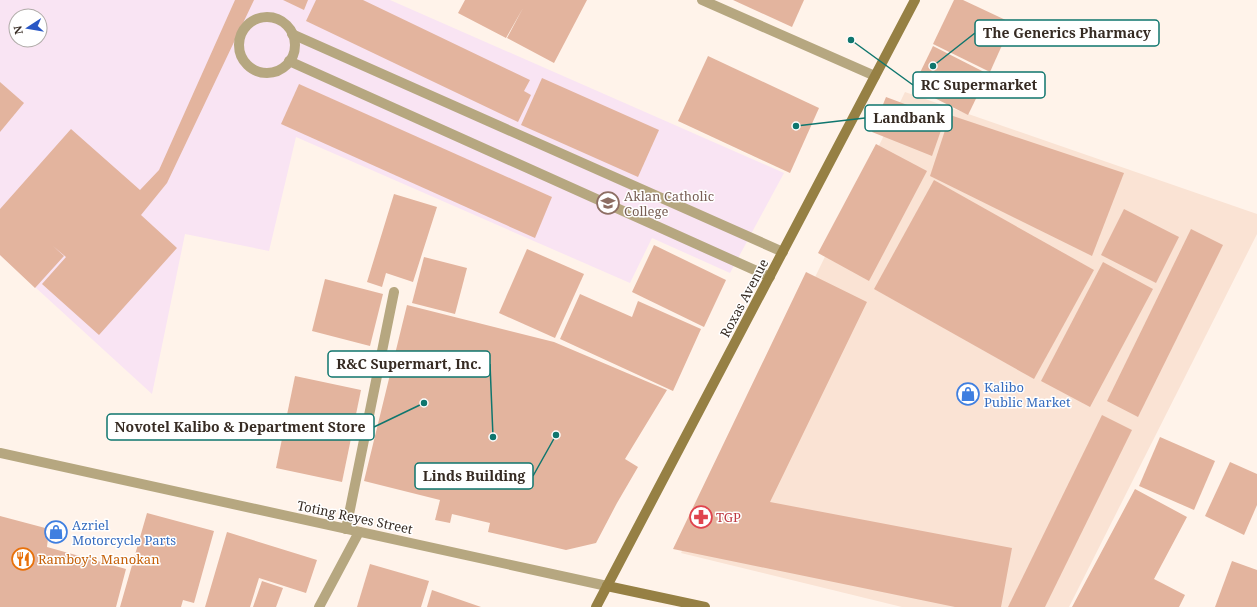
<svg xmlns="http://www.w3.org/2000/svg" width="1257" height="607" font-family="'Noto Serif',serif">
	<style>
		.built { fill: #fae3d4 }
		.education { fill: #f9e4f3; fill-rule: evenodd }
		.building { fill: #e3b49e }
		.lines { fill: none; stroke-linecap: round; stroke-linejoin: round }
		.service { stroke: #b6a780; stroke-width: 10 }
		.minor { stroke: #b6a780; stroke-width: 10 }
		.tertiary { stroke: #b6a780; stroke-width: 10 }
		.secondary { stroke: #968044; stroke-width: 10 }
		.labels { text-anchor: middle; stroke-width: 3; stroke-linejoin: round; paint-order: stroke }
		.education-label { font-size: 13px; fill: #785e54; stroke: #fff; text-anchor: start }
		.street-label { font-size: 13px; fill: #362b23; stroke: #fff }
		.shop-label { font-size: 13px; fill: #366cbe; stroke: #fff; text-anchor: start }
		.health-label { font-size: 13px; fill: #be3a42; stroke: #fff; text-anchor: start }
		.food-label { font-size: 13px; fill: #c56008; stroke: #fff; text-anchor: start }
		.leader { fill: none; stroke: #0f766e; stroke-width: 1.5 }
		.callout-dot { fill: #0f766e; stroke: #fff; stroke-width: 1.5 }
		.callout { fill: #fff; stroke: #0f766e; stroke-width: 1.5 }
		.callout-label { font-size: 14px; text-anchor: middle; font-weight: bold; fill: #362b23 }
	</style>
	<rect width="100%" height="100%" fill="#fff3ea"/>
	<!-- built -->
	<path class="built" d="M905,92L1257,214V234L1069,607H902L681,553Z"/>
	<!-- education -->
	<path class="education" d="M0,0H390L784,173L730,273L652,238L630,283L296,137L269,251L185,234L152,394L0,255ZM16,16H40V40H16Z"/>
	<!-- building -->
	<g class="building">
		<path d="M235,0H254L167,183L141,215L177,248L99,335L42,284L66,257L53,246L64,256L35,288L0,255V209L71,129L140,190L159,170Z"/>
		<path d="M283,0H308L304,10Z"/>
		<path d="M316,0H363L530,80L524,91L531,95L518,122L306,21Z"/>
		<path d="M465,0H587L554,63L507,38L523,8L506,38L458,13Z"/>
		<path d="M733,0H804L792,27Z"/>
		<path d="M954,0H963L1012,23L990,72L933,44Z"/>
		<path d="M933,46L988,74L968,115L913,87Z"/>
		<path d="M708,56L819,108L790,173L678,121Z"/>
		<path d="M542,78L659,130L638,177L521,125Z"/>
		<path d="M0,82L24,103L0,132Z"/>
		<path d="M299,84L552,197L535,238L281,124Z"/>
		<path d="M886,97L945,119L932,156L872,132Z"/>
		<path d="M950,115L1124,173L1092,256L930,176Z"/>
		<path d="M876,144L927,171L869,281L818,253Z"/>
		<path d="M934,180L1094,270L1034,379L874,289Z"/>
		<path d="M394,194L437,207L413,282L386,273L382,287L367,282Z"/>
		<path d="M1124,209L1179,237L1156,283L1101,255Z"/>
		<path d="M1191,229L1223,245L1138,417L1107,401Z"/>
		<path d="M654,245L726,280L704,327L632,292Z"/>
		<path d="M527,249L584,274L555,338L499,313Z"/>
		<path d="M424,257L467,268L455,314L412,303Z"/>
		<path d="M1103,262L1153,289L1090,407L1041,381Z"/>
		<path d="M806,272L867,302L770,502L1012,548L1001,607H955L673,549Z"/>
		<path d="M325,279L383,294L370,346L312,331Z"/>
		<path d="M580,294L632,317L638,301L701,329L673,391L560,339Z"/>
		<path d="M407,305L554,342L667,390L625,459L638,467L617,503L596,543L566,550L488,532L490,523L452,514L450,523L435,520L440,500L364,481Z"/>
		<path d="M295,376L361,390L342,482L276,468Z"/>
		<path d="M1102,415L1132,430L1045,607H1008Z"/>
		<path d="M1160,437L1215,461L1194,510L1139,486Z"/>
		<path d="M1230,462L1257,474V505L1244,535L1205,516Z"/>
		<path d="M1135,489L1187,517L1154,579L1185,595L1179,607H1072Z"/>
		<path d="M147,513L214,531L194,603L183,600L181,607H120Z"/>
		<path d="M0,516L49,529L47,547L126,569L116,607H0Z"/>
		<path d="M227,532L317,560L306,593L259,578L250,607H205Z"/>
		<path d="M1232,561L1257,570V607H1215Z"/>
		<path d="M370,564L429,581L421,607H357Z"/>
		<path d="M262,581L283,588L276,607H253Z"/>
		<path d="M432,590L481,607H427Z"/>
	</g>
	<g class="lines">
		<!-- service -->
		<g class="service">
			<path d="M702,0L875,76"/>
			<circle cx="267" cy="45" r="28"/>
			<path d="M292,34L783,252"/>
			<path d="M289,61L770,277"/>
			<path d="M346,529L394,292"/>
		</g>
		<!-- minor -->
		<path class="minor" d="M319,607L359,532"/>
		<!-- tertiary -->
		<path class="tertiary" d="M0,453L607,586"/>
		<!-- secondary -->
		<g class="secondary">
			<path d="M607,586L705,607"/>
			<path d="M596,607L915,0"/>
		</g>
	</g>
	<!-- icons -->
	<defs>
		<g id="university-ring" transform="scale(1.15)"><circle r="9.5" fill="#fff" stroke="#8d6e63" stroke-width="1.5"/><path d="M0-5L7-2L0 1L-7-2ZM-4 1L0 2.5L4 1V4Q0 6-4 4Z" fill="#8d6e63"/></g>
		<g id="shop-ring" transform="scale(1.15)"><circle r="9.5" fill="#fff" stroke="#3f7fe0" stroke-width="1.5"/><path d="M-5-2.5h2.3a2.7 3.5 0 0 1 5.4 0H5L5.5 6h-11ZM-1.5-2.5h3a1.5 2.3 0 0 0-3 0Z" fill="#3f7fe0"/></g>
		<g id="pharmacy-ring" transform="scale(1.15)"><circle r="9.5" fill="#fff" stroke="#e0444e" stroke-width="1.5"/><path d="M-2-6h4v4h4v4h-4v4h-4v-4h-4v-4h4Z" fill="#e0444e"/></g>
		<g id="restaurant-ring" transform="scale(1.15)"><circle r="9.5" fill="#fff" stroke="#e8710a" stroke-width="1.5"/><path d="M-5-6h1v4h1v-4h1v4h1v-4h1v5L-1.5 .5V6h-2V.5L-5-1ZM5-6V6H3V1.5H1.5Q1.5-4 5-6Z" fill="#e8710a"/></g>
	</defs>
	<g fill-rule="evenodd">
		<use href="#university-ring" x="608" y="203"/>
		<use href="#shop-ring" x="968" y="394"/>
		<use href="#pharmacy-ring" x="701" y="517"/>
		<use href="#shop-ring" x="56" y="532"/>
		<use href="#restaurant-ring" x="23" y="559"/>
	</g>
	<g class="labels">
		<!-- education labels -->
		<g class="education-label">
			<text x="624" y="201">Aklan Catholic<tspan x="624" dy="15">College</tspan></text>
		</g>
		<!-- street labels -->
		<g class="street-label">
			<text transform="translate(744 298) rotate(-62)" y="5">Roxas Avenue</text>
			<text transform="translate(355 517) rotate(12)" y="5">Toting Reyes Street</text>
		</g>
		<!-- shop labels -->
		<g class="shop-label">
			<text x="984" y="392">Kalibo<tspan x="984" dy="15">Public Market</tspan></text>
			<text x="72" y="530">Azriel<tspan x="72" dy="15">Motorcycle Parts</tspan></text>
		</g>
		<!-- health labels -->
		<g class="health-label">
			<text x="716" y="522">TGP</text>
		</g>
		<!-- food labels -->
		<g class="food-label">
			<text x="38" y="564">Ramboy's Manokan</text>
		</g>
	</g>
	<!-- callouts -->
	<path class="leader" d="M933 66L975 33M851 40L913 85M796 126L865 118M493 437L490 364M424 403L374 427M556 435L533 476"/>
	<g class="callout-dot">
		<circle cx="933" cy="66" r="4"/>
		<circle cx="851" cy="40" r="4"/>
		<circle cx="796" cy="126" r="4"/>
		<circle cx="493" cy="437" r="4"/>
		<circle cx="424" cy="403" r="4"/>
		<circle cx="556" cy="435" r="4"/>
	</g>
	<g class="callout">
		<rect x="975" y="20" width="184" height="26" rx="4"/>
		<rect x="913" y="72" width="132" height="26" rx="4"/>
		<rect x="865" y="105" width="87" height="26" rx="4"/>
		<rect x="328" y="351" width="162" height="26" rx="4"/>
		<rect x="107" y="414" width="267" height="26" rx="4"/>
		<rect x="415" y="463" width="118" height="26" rx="4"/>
	</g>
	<g class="callout-label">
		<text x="1067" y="38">The Generics Pharmacy</text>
		<text x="979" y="90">RC Supermarket</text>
		<text x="909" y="123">Landbank</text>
		<text x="409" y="369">R&amp;C Supermart, Inc.</text>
		<text x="240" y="432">Novotel Kalibo &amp; Department Store</text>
		<text x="474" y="481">Linds Building</text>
	</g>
	<!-- north arrow -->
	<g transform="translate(28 28) rotate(258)"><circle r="19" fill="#ffffff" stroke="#afaaa7"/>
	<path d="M0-3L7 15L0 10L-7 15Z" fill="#2957c5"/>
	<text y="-6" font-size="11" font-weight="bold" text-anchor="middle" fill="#362b23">N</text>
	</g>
</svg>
